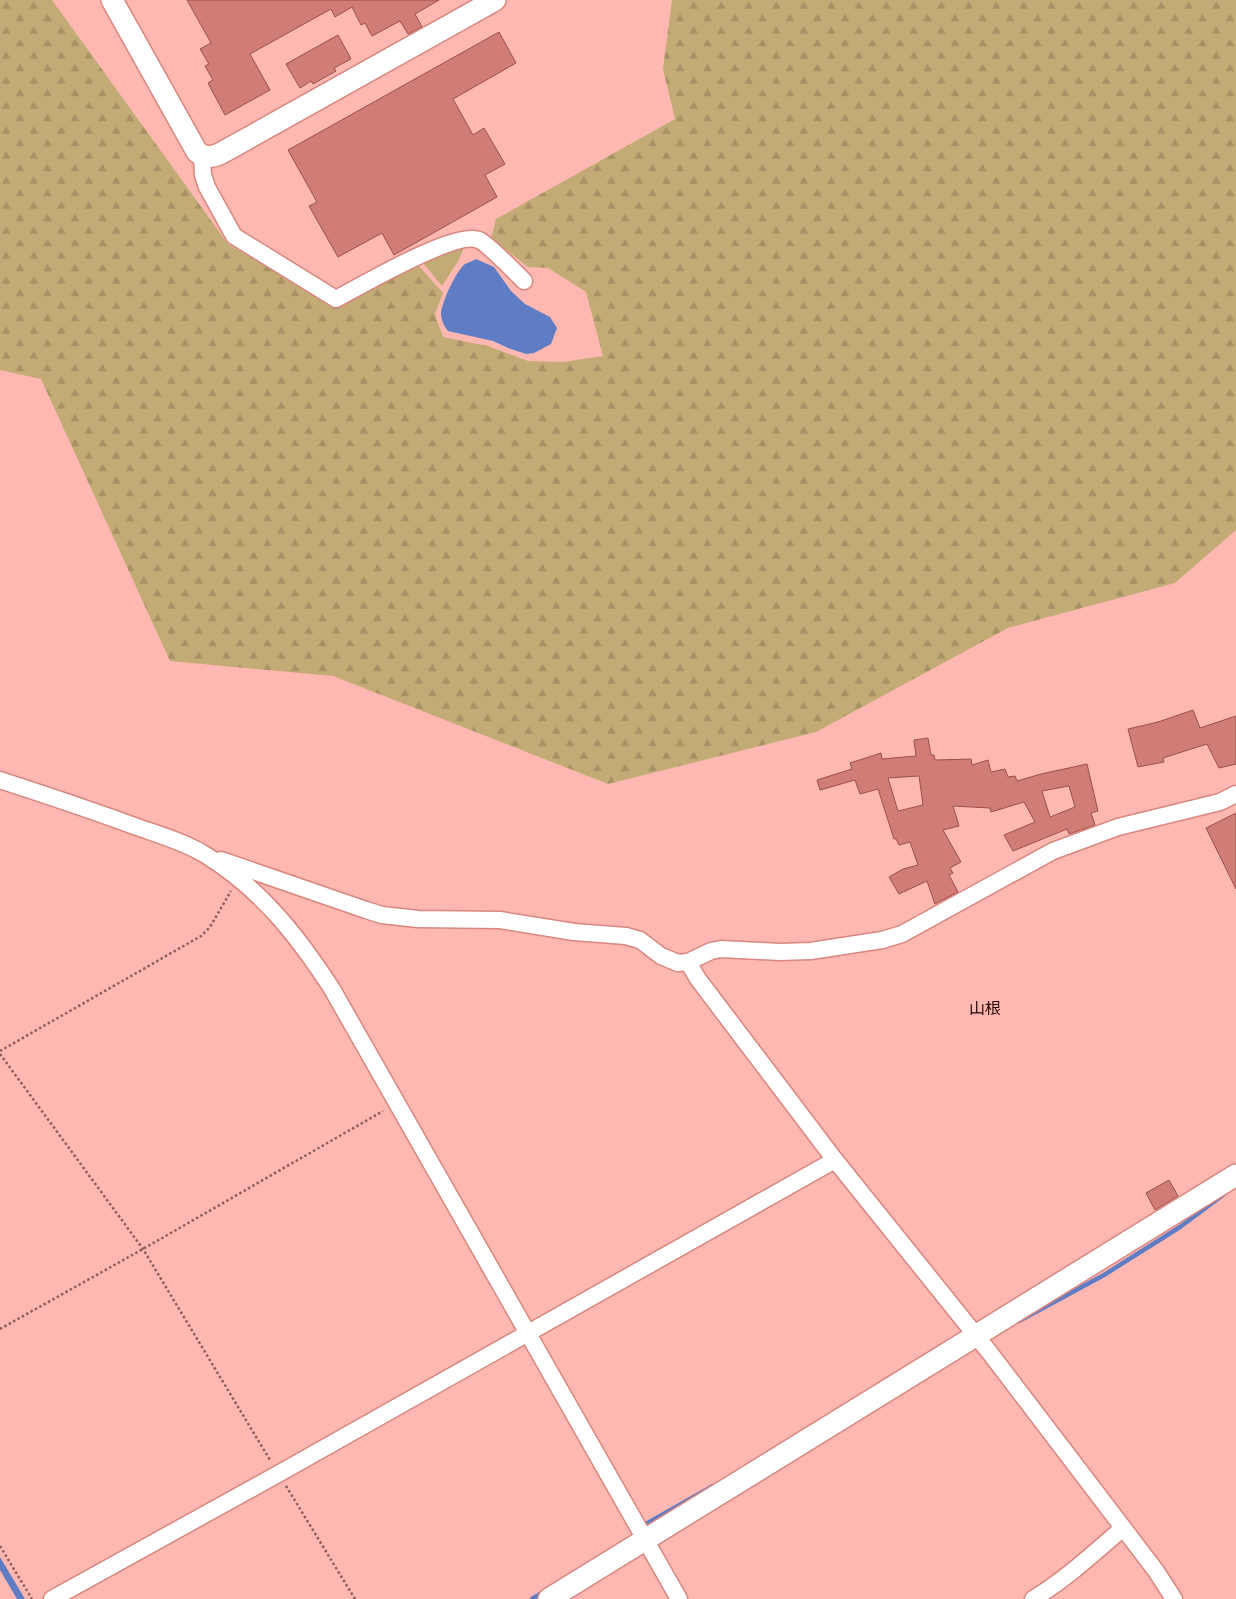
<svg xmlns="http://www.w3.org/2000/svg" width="1236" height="1599" font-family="'DM Sans','Noto Sans JP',sans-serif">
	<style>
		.green { fill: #c3ab76 }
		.forest { fill: url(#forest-firs) }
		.water { fill: #5e7dc5 }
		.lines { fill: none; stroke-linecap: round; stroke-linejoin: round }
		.stream { stroke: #5e7dc5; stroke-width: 4.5 }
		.building { fill: #cf7d76; stroke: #9c4f49; fill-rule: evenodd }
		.minor-casing { stroke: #d9867f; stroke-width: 19 }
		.tertiary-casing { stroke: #d9867f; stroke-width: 24 }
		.path { stroke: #8f5e5a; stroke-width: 2.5; stroke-dasharray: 2.5 2.5; stroke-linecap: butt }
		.minor { stroke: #fff; stroke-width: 16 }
		.tertiary { stroke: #fff; stroke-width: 21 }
		.labels { text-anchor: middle; stroke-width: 4; stroke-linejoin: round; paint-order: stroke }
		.neighbourhood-label { font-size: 16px; fill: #220504; stroke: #ffb8b1 }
	</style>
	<defs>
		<pattern id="forest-firs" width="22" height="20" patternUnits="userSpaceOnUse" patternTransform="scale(1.25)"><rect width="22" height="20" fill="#c3ab76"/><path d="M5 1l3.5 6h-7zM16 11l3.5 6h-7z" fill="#a79264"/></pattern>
	</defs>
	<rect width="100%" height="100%" fill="#ffb8b1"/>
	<!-- green -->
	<path class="green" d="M465,245L459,260L442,286L423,263Z"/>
	<!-- forest -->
	<path class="forest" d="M0,0H52L228,244L335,306L419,266L443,293L435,314L443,337L488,346L528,361L563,362L603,356L586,292L548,268L528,267L491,238L496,219L675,119L663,69L672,0H1236V530L1175,583L1008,628L816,732L608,784L333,676L170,661L41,379L0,370Z"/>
	<!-- water -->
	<g class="water">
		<path d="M476,259L494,267L511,291L525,304L550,317L557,328L551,344L534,353L526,354L508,348L493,341L448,331C444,326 441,320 441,313C442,302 456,271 465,264C469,262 473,261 476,259Z"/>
		<path d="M0,1557L25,1599H17L0,1570Z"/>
	</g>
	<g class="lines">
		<!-- stream -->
		<g class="stream">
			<path d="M1019,1321L1104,1275L1180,1227L1223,1195"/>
			<path d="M646,1524L713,1486"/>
			<path d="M532,1599L545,1591"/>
		</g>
	</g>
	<!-- building -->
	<g class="building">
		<path d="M187,0H439L415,14L422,27L408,34L400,21L372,36L365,23L361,25L352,7L335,17L331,9L250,54L270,90L225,115L208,83L213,80L205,66L209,64L200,49L211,43Z"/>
		<path d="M499,32L516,63L453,99L473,135L484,128L505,164L485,175L497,197L394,255L382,233L338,257L309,206L317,202L288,150Z"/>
		<path d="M338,35L351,59L334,68L336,71L313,84L311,81L300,88L286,64Z"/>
		<path d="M1193,710L1200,728L1236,716V764L1219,768L1207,744L1163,758L1164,762L1138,767L1128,729L1158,722Z"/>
		<path d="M928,738L931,755H934L935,760L971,759L972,765L988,760L991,772L1005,769L1008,777L1015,776L1017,781L1041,774L1087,764L1098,811L1091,813L1095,825L1069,834L1067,829L1013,851L1004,835L1035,822L1024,802L991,812L990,808L953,806L959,826L943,830L961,862L950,868L953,873L949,875L958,892L935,904L927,881L899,894L889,877L903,869L918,865L910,842L899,845L896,839H894L878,789L860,794L855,780L820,790L817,780L852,769L850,763L881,753L882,759L916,756L914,740ZM919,776L923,805L898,811L888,778ZM1069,786L1075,807L1050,817L1042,791Z"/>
		<path d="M1236,813V889L1206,828Z"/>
		<path d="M1169,1180L1178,1196L1155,1210L1146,1193Z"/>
	</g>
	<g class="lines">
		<!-- minor casing -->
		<g class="minor-casing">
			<g id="minor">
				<path d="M202,156L203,175L207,187L234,236L336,299C361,286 455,230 479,240C488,244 515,272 524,281"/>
				<path d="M0,780C46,795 92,810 137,827C160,835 184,842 204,854C260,888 297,935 332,989L679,1599"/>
				<path d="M221,860L366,910L382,915L418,919L500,920L574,932L626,936L640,940L661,956L678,963L688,962L711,951L721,949L780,952L811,951L882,940L902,934L1053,851L1118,827L1220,802L1236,794"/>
				<path d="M688,962L698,979L835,1160L990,1353L1156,1571L1174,1599"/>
				<path d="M52,1599L278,1474L835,1160"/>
				<path d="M1033,1599C1066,1579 1094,1553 1123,1528"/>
			</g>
		</g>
		<!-- tertiary casing -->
		<g class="tertiary-casing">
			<g id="tertiary">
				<path d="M112,0L197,152C207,159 215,157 225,151L495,0"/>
				<path d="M549,1599L1236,1175"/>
			</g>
		</g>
		<!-- path -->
		<g class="path">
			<path d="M0,1051L201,936L210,927L231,891"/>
			<path d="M0,1054L143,1249L270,1460"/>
			<path d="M0,1329L143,1249L383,1111"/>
			<path d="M286,1486L355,1599"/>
			<path d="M0,1546L32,1599"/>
		</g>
		<!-- minor -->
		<use href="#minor" class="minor"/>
		<!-- tertiary -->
		<use href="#tertiary" class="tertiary"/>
	</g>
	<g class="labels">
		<!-- neighbourhood labels -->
		<g class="neighbourhood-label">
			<text x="985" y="1014">山根</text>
		</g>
	</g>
</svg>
